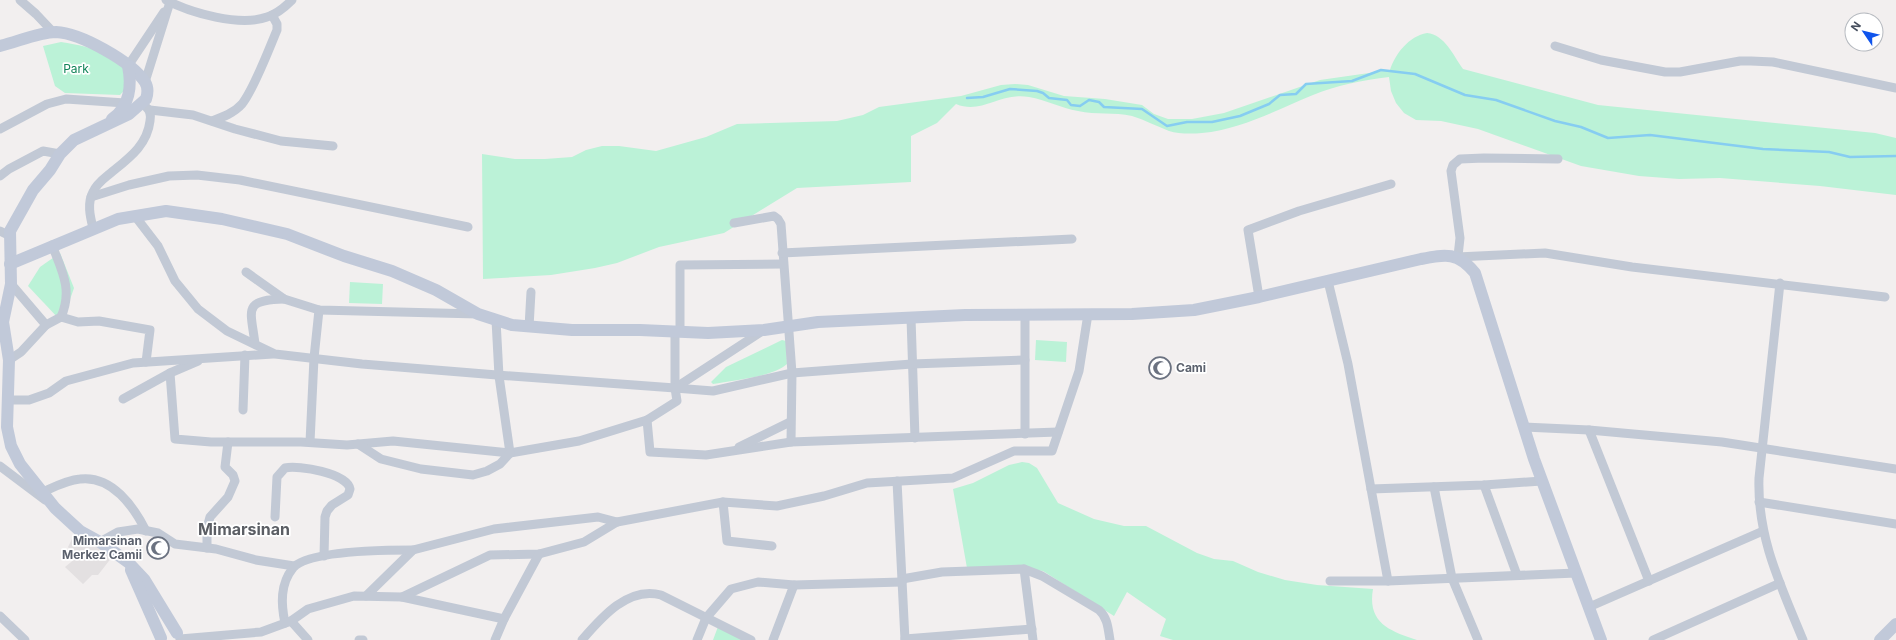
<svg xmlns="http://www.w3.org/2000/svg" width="1896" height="640" font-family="Inter,sans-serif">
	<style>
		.education { fill: #e3e0e1 }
		.green { fill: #bbf2d7 }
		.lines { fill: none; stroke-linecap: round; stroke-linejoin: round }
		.stream { stroke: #86cdf1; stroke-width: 2.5 }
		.street { stroke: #c2c9d5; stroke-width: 9 }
		.secondary { stroke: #c1c9d9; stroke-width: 12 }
		.labels { text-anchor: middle; stroke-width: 3.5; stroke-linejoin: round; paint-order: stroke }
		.park-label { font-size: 12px; fill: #128459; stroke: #fff }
		.worship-label { font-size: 12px; font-weight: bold; fill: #5b616d; stroke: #fff; text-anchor: start }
		.district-label { font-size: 16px; font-weight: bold; fill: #5b5e64; stroke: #fff }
	</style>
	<rect width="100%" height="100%" fill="#f2efef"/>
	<!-- education -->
	<path class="education" d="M76,531L112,557L98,575H92L83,584L65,567L76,558L68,547Z"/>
	<!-- green -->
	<g class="green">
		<path d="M1427,33C1445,35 1453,55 1463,69L1598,105L1875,133L1896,138V195L1820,186L1720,178L1679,179L1639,176L1581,166L1478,129L1441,121L1416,120L1404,113L1396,103L1391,91L1389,77C1363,80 1337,85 1313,95C1276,110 1242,129 1202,133C1192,134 1178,134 1169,131C1156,126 1145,120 1132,116C1114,112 1096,115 1078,111C1061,108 1046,100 1029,97C999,92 982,115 956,104L937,123L911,136V182L797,188L724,233L659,247L617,263L595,268L551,275L483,279L482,154L515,159H545L572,157L586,150L602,146H619L656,151L706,137L737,124L837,121L863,115L879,107L961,96L1001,85L1015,84L1028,85L1064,96L1105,99L1142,105L1154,114L1168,119H1192L1224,113L1320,80L1390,70C1395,54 1409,36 1427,33Z"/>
		<path d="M61,42C76,44 109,51 120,63C125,68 127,77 131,83L120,95L65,93L55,86L43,46Z"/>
		<path d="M60,253L74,288L66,311L59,319L28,286L40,267Z"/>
		<path d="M350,282L383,284L382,304L349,303Z"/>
		<path d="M782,340L786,341L787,364C773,377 733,380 713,384L711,382L726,367Z"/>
		<path d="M1036,340L1067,342L1066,362L1035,360Z"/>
		<path d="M1022,462L1029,463L1037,468L1058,503L1094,519L1124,526H1146L1197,553L1214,559L1233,561L1258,572L1285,580L1317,585L1373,589C1367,623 1390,631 1417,640H1173L1160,636L1166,619L1127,592L1114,616L1043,571L1028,569L967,568L953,489L973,483L1009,465Z"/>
		<path d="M719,624L749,640H713Z"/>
	</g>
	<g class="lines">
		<!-- stream -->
		<path class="stream" d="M967,98L983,97L1010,89L1037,91L1043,93L1049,98L1067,100L1071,105L1080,106L1089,100L1099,102L1104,107L1142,109L1167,126L1187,122H1212L1240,116L1269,104L1280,95L1296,94L1306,84L1352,81L1381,70L1415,74L1465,95L1496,100L1555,121L1581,127L1608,138L1650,135L1763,149L1829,152L1850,157L1896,156"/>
		<!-- street -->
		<g class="street">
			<path d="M20,0L36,14L53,32"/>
			<path d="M166,0C191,13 240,27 267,17C277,14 285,7 292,0"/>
			<path d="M1555,46L1601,60L1665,72H1680L1740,61H1751L1773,62L1896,88"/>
			<path d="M128,66L164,12"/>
			<path d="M145,82L170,2"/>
			<path d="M150,110L193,115L235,129L281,141L333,146"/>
			<path d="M212,121C223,117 234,113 242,104C254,89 269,49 277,30V24L272,15"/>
			<path d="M0,129L47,104L66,99L125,103"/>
			<path d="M0,176L9,169L43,151L60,154"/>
			<path d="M91,197L129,185L169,176L197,175L240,180L468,227"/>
			<path d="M135,216L158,246L175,281L198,309L227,331L275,354L362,364L497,375L675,388L764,330"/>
			<path d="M734,223L774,216L778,219L781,224L792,373L791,442"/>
			<path d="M93,228C90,216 87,203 93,192C96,185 102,180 107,176C126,160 147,147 150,121C151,116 151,111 146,107"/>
			<path d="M0,231L10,236"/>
			<path d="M52,245C62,271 73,290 61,317"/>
			<path d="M782,253L1072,239"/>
			<path d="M1458,256L1460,238L1451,171L1453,165L1460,159L1484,158L1558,159"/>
			<path d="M1457,257L1545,253L1632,267L1885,297"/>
			<path d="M246,272L284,299L319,310L478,314"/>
			<path d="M1328,281L1348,364L1388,581"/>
			<path d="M1780,283L1759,478C1757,538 1781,586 1803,640"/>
			<path d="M11,284L46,325"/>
			<path d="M1259,297L1248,230L1299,211L1391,184"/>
			<path d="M1025,314V434"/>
			<path d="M911,318L915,438"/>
			<path d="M496,320L499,376L510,453L579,441L647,420L677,401L675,388V332"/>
			<path d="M529,327L531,292"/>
			<path d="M680,332V265L783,264"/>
			<path d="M255,344C251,310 242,300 284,299"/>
			<path d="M9,360L21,352L46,325L61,317L78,322L99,321L150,330L146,362"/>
			<path d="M170,373L175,439L211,442H301L347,445L393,441L510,453"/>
			<path d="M675,388L713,391L792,373L912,364L1025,360"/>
			<path d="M123,399L170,373L198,361"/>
			<path d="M8,400H29L49,393L66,381L133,363L273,354"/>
			<path d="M243,410L245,355"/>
			<path d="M647,420L650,452L706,455L791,442L1058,432"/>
			<path d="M1524,427L1589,430L1722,442L1896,469"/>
			<path d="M1589,430L1649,581"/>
			<path d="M310,442L314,358L319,310"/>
			<path d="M358,444L381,459L421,469L473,475L487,471L500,464L510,453"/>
			<path d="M739,447L790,422"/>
			<path d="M0,466L45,500"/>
			<path d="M897,481L905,640"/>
			<path d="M1484,485L1517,575"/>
			<path d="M1434,487L1452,578L1478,640"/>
			<path d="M1371,489L1484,485L1542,481"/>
			<path d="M43,492C54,487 67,480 80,479C112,475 134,507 146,531"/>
			<path d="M723,502L727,541L772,546"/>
			<path d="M1759,502L1896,524"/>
			<path d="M275,517L277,477L285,468C299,465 347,473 350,489L348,495L332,505L327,511L325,517L324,556"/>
			<path d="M100,542L118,532L138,529L158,533L175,544L216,549L256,560L294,566"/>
			<path d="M207,548V528L210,517L228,497L235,481L233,475L225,467L228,442"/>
			<path d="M1024,569L1033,640"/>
			<path d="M902,579L942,572L1024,569L1042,576L1099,610C1108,618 1108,629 1110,640"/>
			<path d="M1330,581H1388L1576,573"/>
			<path d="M366,596L413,550L494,529L598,517L617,522"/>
			<path d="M402,597L490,555L539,554L584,542L617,522L723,502L777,506L824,496L867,483L953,478L1014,451H1052L1079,371L1088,314"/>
			<path d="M1589,607L1763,531"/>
			<path d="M0,616L25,640"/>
			<path d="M291,621L308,640"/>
			<path d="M285,623C281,604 280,584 293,568C308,550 389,550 413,550"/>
			<path d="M180,639L261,632L291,621L308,609L354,596L402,597L504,619"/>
			<path d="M905,639L1032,629"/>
			<path d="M359,640H363"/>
			<path d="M495,640L504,619L539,554"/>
			<path d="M582,640C601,618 628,586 661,595L751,640"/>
			<path d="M697,640L706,618L731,589L758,582L794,585L902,582"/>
			<path d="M773,640L794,585"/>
			<path d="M1653,640L1780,583"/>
		</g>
		<!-- secondary -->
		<g class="secondary">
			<path d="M0,46C17,42 39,32 56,32C80,33 131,61 145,82C148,87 148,93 146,99L129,114L74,140L60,154L50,170L33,190L10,231L11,284L3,322L9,360L7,427L11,446L20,464L55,508L80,531L100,542L128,562L144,579L177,633"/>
			<path d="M112,119C130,107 132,85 128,66"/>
			<path d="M10,264L118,219L166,211L222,219L287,234L344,256L392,271L436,290L478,314L512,325L572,330H640L708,333L764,330L818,322L965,315L1132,314L1194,310L1259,297L1421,259C1446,254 1458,252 1475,273L1534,459L1601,640"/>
			<path d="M131,570L161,638"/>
			<path d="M1880,640L1896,624"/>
		</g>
	</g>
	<!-- icons -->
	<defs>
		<g id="mosque-ring" transform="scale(1.15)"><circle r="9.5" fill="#fff" stroke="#6b7280" stroke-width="1.5"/><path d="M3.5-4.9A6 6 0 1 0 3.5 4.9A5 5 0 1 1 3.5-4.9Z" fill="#6b7280"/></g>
	</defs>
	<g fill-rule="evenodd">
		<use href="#mosque-ring" x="1160" y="368"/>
		<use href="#mosque-ring" x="158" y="548"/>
	</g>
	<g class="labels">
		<!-- park labels -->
		<g class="park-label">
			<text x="76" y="73">Park</text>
		</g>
		<!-- worship labels -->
		<g class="worship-label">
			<text x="1176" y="372">Cami</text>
			<text x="142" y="545" text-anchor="end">Mimarsinan<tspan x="142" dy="14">Merkez Camii</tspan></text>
		</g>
		<!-- district labels -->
		<g class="district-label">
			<text x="244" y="535">Mimarsinan</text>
		</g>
	</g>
	<!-- north arrow -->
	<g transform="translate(1864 32) rotate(305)"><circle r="19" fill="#ffffff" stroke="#b5b9bf"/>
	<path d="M0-3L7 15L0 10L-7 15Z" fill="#0f54ec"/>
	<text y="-6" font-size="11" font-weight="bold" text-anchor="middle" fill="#464f5e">N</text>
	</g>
</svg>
